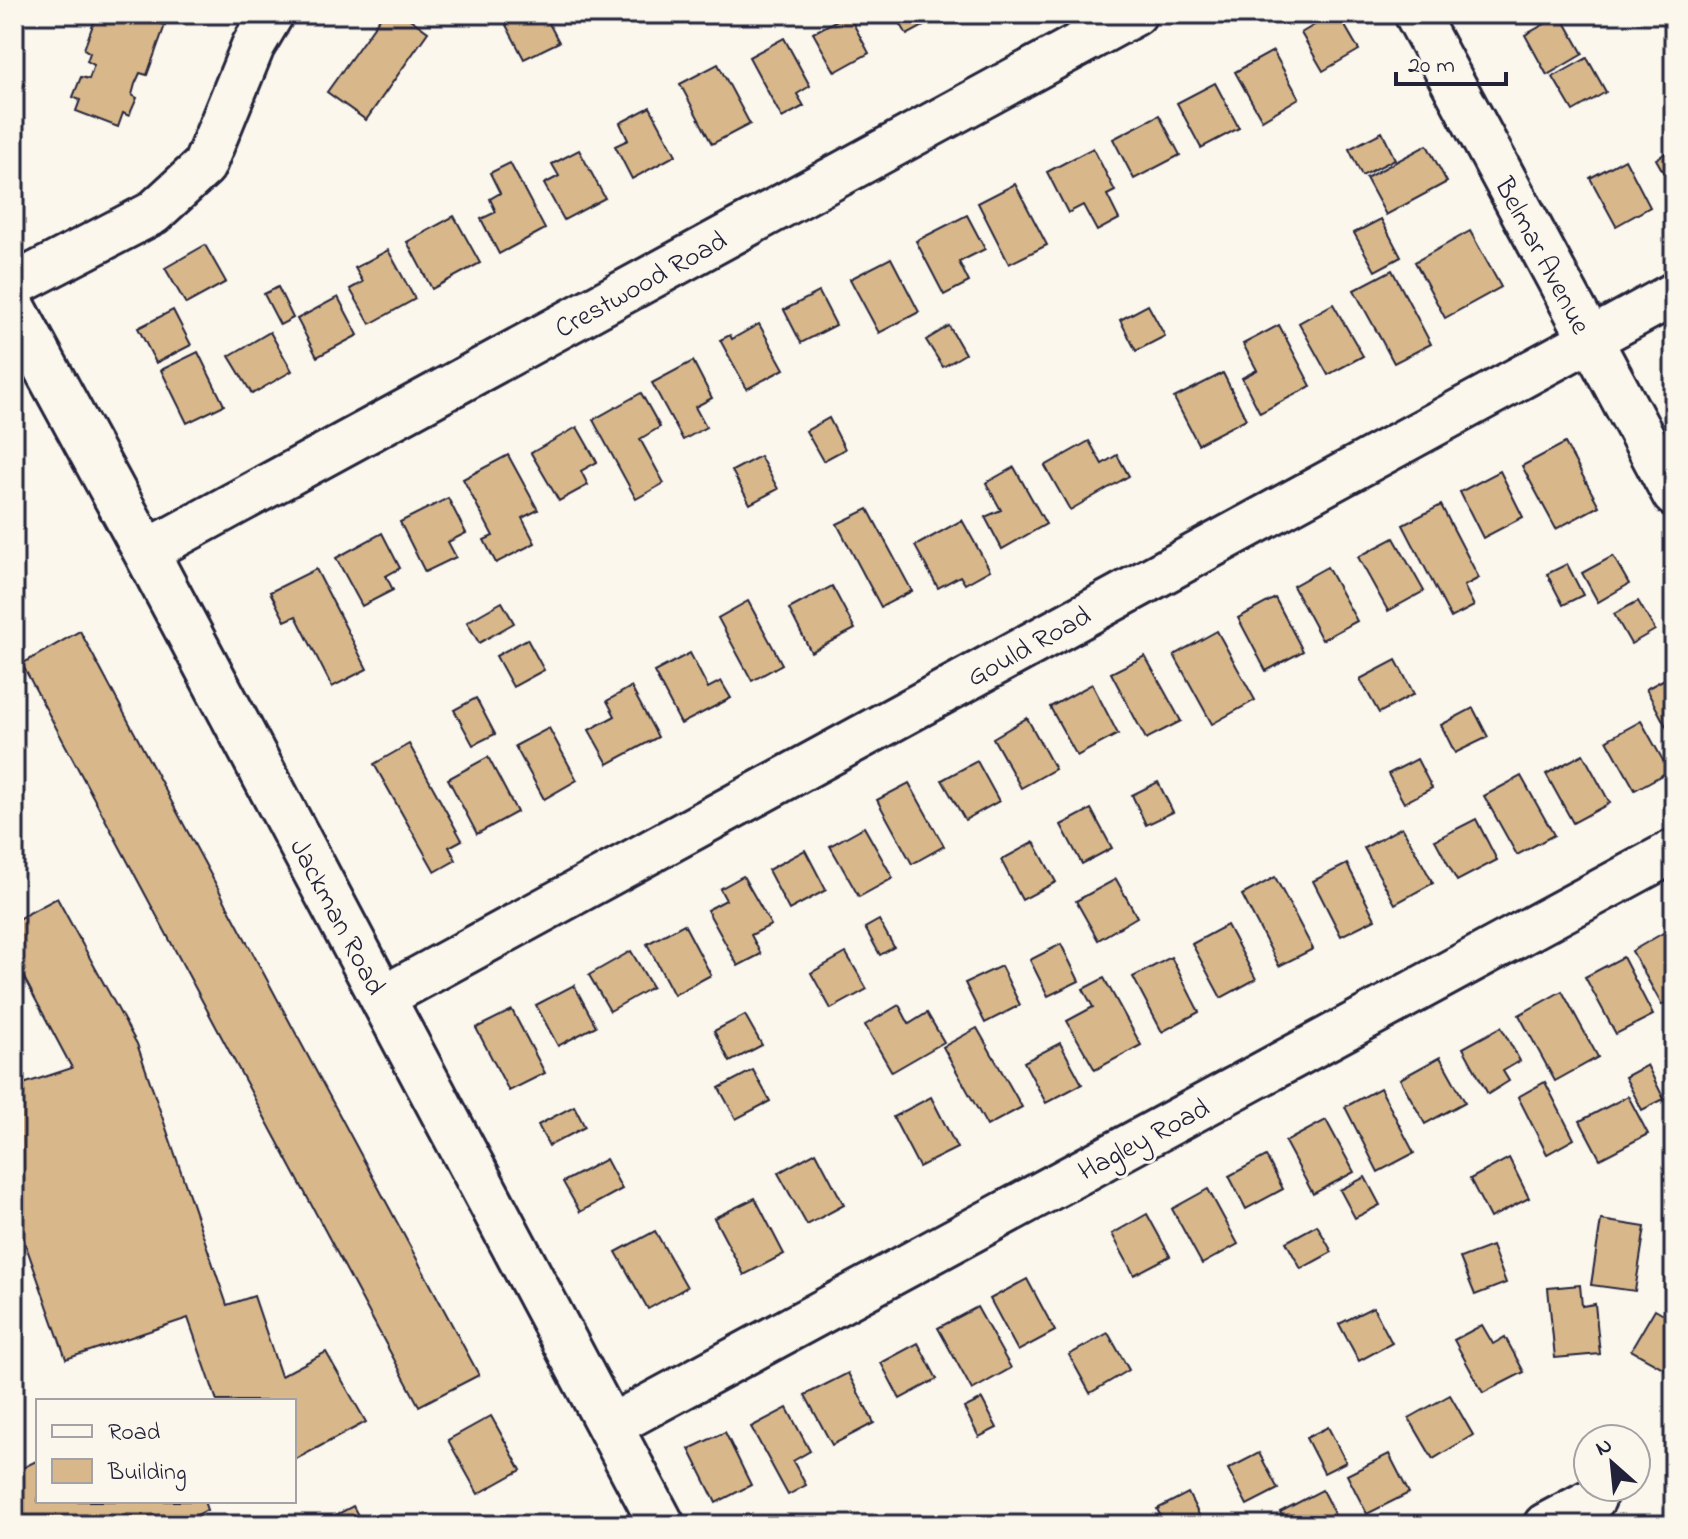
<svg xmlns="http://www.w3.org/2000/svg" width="1688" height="1539" font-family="'Indie Flower',sans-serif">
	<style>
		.building { fill: #d8b88b; stroke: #22223b; stroke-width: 2 }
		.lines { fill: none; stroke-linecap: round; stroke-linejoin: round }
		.street-casing { stroke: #22223b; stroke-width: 48 }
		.secondary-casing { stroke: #22223b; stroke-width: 50 }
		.street { stroke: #fbf7ec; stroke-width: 42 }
		.secondary { stroke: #fbf7ec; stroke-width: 44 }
		.labels { text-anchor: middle; stroke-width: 6; stroke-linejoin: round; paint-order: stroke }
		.street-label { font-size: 28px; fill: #22223b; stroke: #fbf7ec }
	</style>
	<rect width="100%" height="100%" fill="#fbf7ec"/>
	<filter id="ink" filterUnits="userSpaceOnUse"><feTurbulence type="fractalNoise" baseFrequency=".0125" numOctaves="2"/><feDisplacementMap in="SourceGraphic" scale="16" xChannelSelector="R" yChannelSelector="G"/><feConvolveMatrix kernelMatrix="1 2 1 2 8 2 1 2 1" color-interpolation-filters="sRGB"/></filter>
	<g filter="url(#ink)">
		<!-- building -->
		<g class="building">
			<path d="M97,14H134L165,25L147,75L140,73L135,84L132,95L137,98L129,116L123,113L118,127L76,111L80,100L73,97L81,77L89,79L94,65L87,61L90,53L84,49Z"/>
			<path d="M383,14H403L428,32L366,120L327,92Z"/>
			<path d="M527,14H544L559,42L524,59L506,25Z"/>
			<path d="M848,14L869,53L835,72L813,33Z"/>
			<path d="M895,14H941L942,16L907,35Z"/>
			<path d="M1333,14H1338L1359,50L1323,71L1301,33Z"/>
			<path d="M1561,15L1583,54L1547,75L1525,35Z"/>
			<path d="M784,38L810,86L797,94L804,106L782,118L749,57Z"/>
			<path d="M1273,51L1299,98L1262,120L1235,72Z"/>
			<path d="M1587,58L1606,92L1573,111L1553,77Z"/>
			<path d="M718,64L750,124L712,144L680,84Z"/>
			<path d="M1215,83L1239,128L1201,148L1177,103Z"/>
			<path d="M650,107L676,155L632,179L615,146L628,140L620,123Z"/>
			<path d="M1159,115L1180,155L1134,179L1113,139Z"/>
			<path d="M1382,132L1395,159L1362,176L1349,149Z"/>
			<path d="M1427,145L1447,182L1386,215L1366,178Z"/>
			<path d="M1093,148L1115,191L1107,195L1119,219L1097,231L1083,205L1068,213L1047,172Z"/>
			<path d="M1674,148V191L1656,159Z"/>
			<path d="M579,150L605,198L564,220L544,184L559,176L552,164Z"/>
			<path d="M1625,159L1650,207L1616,226L1590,178Z"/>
			<path d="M510,163L545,229L499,254L481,219L496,212L490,199L500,193L490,173Z"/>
			<path d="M1015,184L1047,245L1009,264L978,203Z"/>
			<path d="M967,215L985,249L959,262L969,282L944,295L916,241Z"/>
			<path d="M454,216L480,263L432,289L407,242Z"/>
			<path d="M1381,219L1401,257L1375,271L1354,233Z"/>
			<path d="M1470,231L1501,287L1445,318L1415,262Z"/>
			<path d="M205,245L226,282L186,304L165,268Z"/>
			<path d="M388,250L415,299L370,324L350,289L363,282L355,268Z"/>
			<path d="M891,258L919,312L879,333L850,279Z"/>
			<path d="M1392,270L1431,344L1394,363L1354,290Z"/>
			<path d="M278,287L293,318L280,325L264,294Z"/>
			<path d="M819,292L836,325L801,343L784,310Z"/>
			<path d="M338,297L358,335L317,357L297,319Z"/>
			<path d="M1333,304L1363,356L1328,375L1299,323Z"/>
			<path d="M1148,305L1165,336L1136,351L1120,320Z"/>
			<path d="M173,310L191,345L156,363L138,328Z"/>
			<path d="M759,324L784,369L747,389L720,340L730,335L732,339Z"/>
			<path d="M1279,325L1311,386L1260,413L1242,378L1257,370L1243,344Z"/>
			<path d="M949,326L965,354L943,367L926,340Z"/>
			<path d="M270,332L292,371L252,394L229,356Z"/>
			<path d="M198,352L224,405L187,423L161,370Z"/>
			<path d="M693,361L712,398L695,407L706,427L683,440L652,383Z"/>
			<path d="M1223,373L1246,419L1198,444L1174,398Z"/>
			<path d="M641,393L660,427L640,439L664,483L636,499L593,420Z"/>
			<path d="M829,418L845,449L823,461L806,431Z"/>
			<path d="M577,427L597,462L581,471L588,485L559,501L531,453Z"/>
			<path d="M1089,441L1102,464L1117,455L1129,476L1070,510L1045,466Z"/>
			<path d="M1565,443L1599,506L1556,529L1522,466Z"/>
			<path d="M508,455L538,510L522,518L535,543L496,563L484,540L493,536L463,479Z"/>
			<path d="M760,456L778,489L750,504L732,471Z"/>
			<path d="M1014,467L1046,524L1002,549L985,517L1001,510L986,483Z"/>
			<path d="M1500,471L1523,517L1483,538L1460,492Z"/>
			<path d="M448,498L466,533L448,542L456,557L425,572L400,522Z"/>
			<path d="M1441,505L1479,578L1464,586L1474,606L1451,618L1403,525Z"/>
			<path d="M868,509L912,591L881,607L837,524Z"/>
			<path d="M962,520L990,570L965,584L960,576L938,588L915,546Z"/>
			<path d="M382,533L400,568L386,576L393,590L362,606L336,558Z"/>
			<path d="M1394,538L1424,591L1388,611L1358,557Z"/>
			<path d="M1613,556L1629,584L1598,602L1582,573Z"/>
			<path d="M1567,564L1583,595L1563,605L1547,574Z"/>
			<path d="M1327,567L1357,621L1322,640L1293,586Z"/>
			<path d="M316,569L367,669L332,687L296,616L285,621L270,592Z"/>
			<path d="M832,586L855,629L811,652L789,609Z"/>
			<path d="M1275,598L1303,651L1266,671L1238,618Z"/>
			<path d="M748,601L782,664L752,681L718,618Z"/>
			<path d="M1638,601L1655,630L1631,644L1614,614Z"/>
			<path d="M502,602L514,623L479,643L467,622Z"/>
			<path d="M80,631L479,1375L419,1406L22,664Z"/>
			<path d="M1217,631L1255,700L1212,724L1174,655Z"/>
			<path d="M527,639L544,670L513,687L496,656Z"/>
			<path d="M690,653L708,688L721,681L731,698L681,724L654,672Z"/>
			<path d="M1145,656L1181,721L1146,739L1111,673Z"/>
			<path d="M1396,660L1414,694L1379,713L1360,679Z"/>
			<path d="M1674,674V741L1646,689Z"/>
			<path d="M1092,684L1118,734L1077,756L1050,707Z"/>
			<path d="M631,687L658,737L608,764L589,730L615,716L607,701Z"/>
			<path d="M476,698L495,734L473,745L454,710Z"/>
			<path d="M1473,708L1488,737L1455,753L1441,725Z"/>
			<path d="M1027,718L1055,769L1021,788L993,738Z"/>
			<path d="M1641,721L1669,771L1635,790L1607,740Z"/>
			<path d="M549,728L577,780L544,799L515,746Z"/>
			<path d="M409,744L462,840L449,847L456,860L435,872L374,764Z"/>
			<path d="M1583,754L1610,803L1573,823L1546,774Z"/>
			<path d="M488,757L517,812L477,834L448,779Z"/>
			<path d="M1417,759L1432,788L1404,803L1388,774Z"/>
			<path d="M977,761L999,801L965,820L942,780Z"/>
			<path d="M1521,776L1554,835L1517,855L1484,796Z"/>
			<path d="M1158,782L1173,812L1146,825L1132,795Z"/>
			<path d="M909,783L944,846L912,864L877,800Z"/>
			<path d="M1091,809L1112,848L1082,864L1061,825Z"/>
			<path d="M1476,819L1497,860L1457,881L1435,840Z"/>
			<path d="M864,827L893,878L859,897L830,846Z"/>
			<path d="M1402,827L1433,883L1395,904L1364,848Z"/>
			<path d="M1034,842L1056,882L1022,900L1001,860Z"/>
			<path d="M805,850L826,890L789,910L768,870Z"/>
			<path d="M1347,864L1375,919L1341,936L1313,881Z"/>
			<path d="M743,876L771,925L751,935L761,954L738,966L707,910L726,900L720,889Z"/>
			<path d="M1275,877L1313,949L1279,966L1242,895Z"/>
			<path d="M1116,879L1137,917L1098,940L1076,901Z"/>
			<path d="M57,898L137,1044L227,1305L254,1296L281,1376L326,1352L366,1422L294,1460V1401H217L188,1318L66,1359L14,1212V1087L72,1068L14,959V921Z"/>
			<path d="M879,920L894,947L880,955L865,928Z"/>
			<path d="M684,924L711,975L674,995L647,944Z"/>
			<path d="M1227,925L1256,979L1221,998L1192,944Z"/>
			<path d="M1670,929L1674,936V998L1662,1005L1632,951Z"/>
			<path d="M1061,944L1079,981L1048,996L1030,960Z"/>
			<path d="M631,951L652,987L610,1011L589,975Z"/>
			<path d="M846,953L867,989L831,1009L811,973Z"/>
			<path d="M1171,957L1199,1012L1162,1032L1133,977Z"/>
			<path d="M1623,957L1653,1015L1616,1034L1585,977Z"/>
			<path d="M1001,966L1020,1005L985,1023L965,983Z"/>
			<path d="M1104,978L1141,1045L1095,1070L1067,1021L1093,1007L1083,989Z"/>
			<path d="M574,985L596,1026L558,1046L536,1005Z"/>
			<path d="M1562,991L1598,1057L1555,1081L1519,1015Z"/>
			<path d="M899,1005L909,1024L927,1013L944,1042L892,1072L865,1025Z"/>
			<path d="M512,1010L545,1073L509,1091L476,1028Z"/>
			<path d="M745,1015L762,1045L730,1062L714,1031Z"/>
			<path d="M1501,1027L1520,1061L1503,1071L1509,1081L1488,1094L1463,1048Z"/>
			<path d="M977,1028L1022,1107L987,1126L943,1047Z"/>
			<path d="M1060,1043L1082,1084L1046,1103L1024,1062Z"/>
			<path d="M1440,1057L1465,1102L1425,1124L1400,1079Z"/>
			<path d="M1647,1065L1664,1099L1642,1110L1625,1077Z"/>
			<path d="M753,1070L770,1101L736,1119L719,1088Z"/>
			<path d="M1545,1082L1574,1139L1547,1154L1518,1097Z"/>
			<path d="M1380,1088L1414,1153L1378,1172L1345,1107Z"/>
			<path d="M1628,1096L1648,1134L1600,1159L1580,1121Z"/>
			<path d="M931,1097L957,1148L919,1167L893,1117Z"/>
			<path d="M574,1106L585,1127L549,1146L538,1125Z"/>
			<path d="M1326,1120L1354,1172L1313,1194L1285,1142Z"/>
			<path d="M816,1152L844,1205L807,1225L778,1173Z"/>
			<path d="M1266,1156L1283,1189L1246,1209L1229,1176Z"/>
			<path d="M1509,1158L1529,1198L1490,1218L1470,1179Z"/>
			<path d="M606,1159L622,1189L580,1212L563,1182Z"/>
			<path d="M1365,1177L1380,1205L1355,1218L1340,1190Z"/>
			<path d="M1208,1189L1238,1244L1202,1264L1172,1209Z"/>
			<path d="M755,1198L784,1254L744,1275L714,1218Z"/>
			<path d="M1147,1214L1170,1256L1134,1275L1112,1234Z"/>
			<path d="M1601,1220L1645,1227L1635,1291L1591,1285Z"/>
			<path d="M1317,1225L1332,1252L1301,1269L1286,1242Z"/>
			<path d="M655,1231L687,1287L648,1309L616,1252Z"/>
			<path d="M1492,1246L1506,1283L1475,1295L1460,1258Z"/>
			<path d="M1027,1279L1055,1331L1018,1351L990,1299Z"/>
			<path d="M1580,1285L1582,1306L1595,1304L1600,1354L1555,1358L1548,1288Z"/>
			<path d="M977,1307L1011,1368L972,1390L938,1328Z"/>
			<path d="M1373,1307L1392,1343L1359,1361L1339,1324Z"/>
			<path d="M1655,1309L1674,1320V1374L1631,1350Z"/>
			<path d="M1482,1325L1493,1344L1505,1337L1524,1372L1483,1393L1454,1340Z"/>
			<path d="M1108,1333L1129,1370L1090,1393L1069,1355Z"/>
			<path d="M918,1343L937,1379L900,1399L881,1363Z"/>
			<path d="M848,1373L874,1423L832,1445L805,1395Z"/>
			<path d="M1450,1395L1473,1435L1433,1459L1409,1418Z"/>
			<path d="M982,1399L997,1428L979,1437L964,1408Z"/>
			<path d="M787,1408L810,1451L793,1461L806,1485L788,1495L751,1427Z"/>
			<path d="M491,1416L521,1470L478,1494L448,1440Z"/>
			<path d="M1328,1427L1346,1462L1324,1473L1306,1438Z"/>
			<path d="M725,1432L751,1485L716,1503L689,1449Z"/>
			<path d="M1259,1453L1278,1489L1247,1505L1228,1469Z"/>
			<path d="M1389,1454L1409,1493L1367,1514L1347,1475Z"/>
			<path d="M38,1460V1501H204L207,1510L178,1525H14V1472Z"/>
			<path d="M1322,1490L1340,1525H1287L1280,1512Z"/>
			<path d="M1188,1493L1204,1525H1165L1157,1509Z"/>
			<path d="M353,1506L363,1525H317Z"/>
		</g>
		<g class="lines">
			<!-- street casing -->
			<g class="street-casing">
				<g id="street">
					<path d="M1416,14L1674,495"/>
					<path d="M14,285L153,213L204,166L253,46L272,14"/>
					<path d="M146,552L1135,14"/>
					<path d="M382,998L1674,294"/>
					<path d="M611,1426L1674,851"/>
					<path d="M1545,1525L1594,1499"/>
				</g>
			</g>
			<!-- secondary casing -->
			<g class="secondary-casing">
				<path id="secondary" d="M14,309L146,552L662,1525"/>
			</g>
			<!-- street -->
			<use href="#street" class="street"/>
			<!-- secondary -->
			<use href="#secondary" class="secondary"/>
		</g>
	</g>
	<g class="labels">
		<!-- street labels -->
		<g class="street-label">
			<text transform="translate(1544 255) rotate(62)" y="10">Belmar Avenue</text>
			<text transform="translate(640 283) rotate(-29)" y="10">Crestwood Road</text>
			<text transform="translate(1028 645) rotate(-29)" y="10">Gould Road</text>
			<text transform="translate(339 916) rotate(62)" y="10">Jackman Road</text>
			<text transform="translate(1143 1138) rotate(-28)" y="10">Hagley Road</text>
		</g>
	</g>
	<!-- margin -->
	<rect width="1688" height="1539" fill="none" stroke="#fbf7ec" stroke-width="48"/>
	<rect x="24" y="24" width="1640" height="1491" fill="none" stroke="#22223b" stroke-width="3" filter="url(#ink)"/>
	<!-- legend -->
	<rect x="36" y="1399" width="260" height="104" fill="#fbf7ec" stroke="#a4a2a5" stroke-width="2"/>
	<rect x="52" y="1425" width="40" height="12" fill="#fbf7ec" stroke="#a4a2a5" stroke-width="2"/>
	<text x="108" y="1439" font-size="24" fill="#22223b">Road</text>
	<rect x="52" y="1459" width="40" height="24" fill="#d8b88b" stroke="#a4a2a5" stroke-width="2"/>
	<text x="108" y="1479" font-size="24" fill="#22223b">Building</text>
	<!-- north arrow -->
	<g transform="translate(1612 1463) rotate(333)"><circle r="38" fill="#fbf7ec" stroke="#a4a2a5" stroke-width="2"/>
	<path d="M0-6L14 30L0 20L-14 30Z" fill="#22223b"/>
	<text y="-12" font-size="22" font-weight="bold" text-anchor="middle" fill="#22223b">N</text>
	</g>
	<!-- scale -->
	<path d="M1396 72v12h110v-12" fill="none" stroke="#22223b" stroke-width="4"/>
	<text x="1408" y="72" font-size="24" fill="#22223b" stroke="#fbf7ec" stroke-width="6" paint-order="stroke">20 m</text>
</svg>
